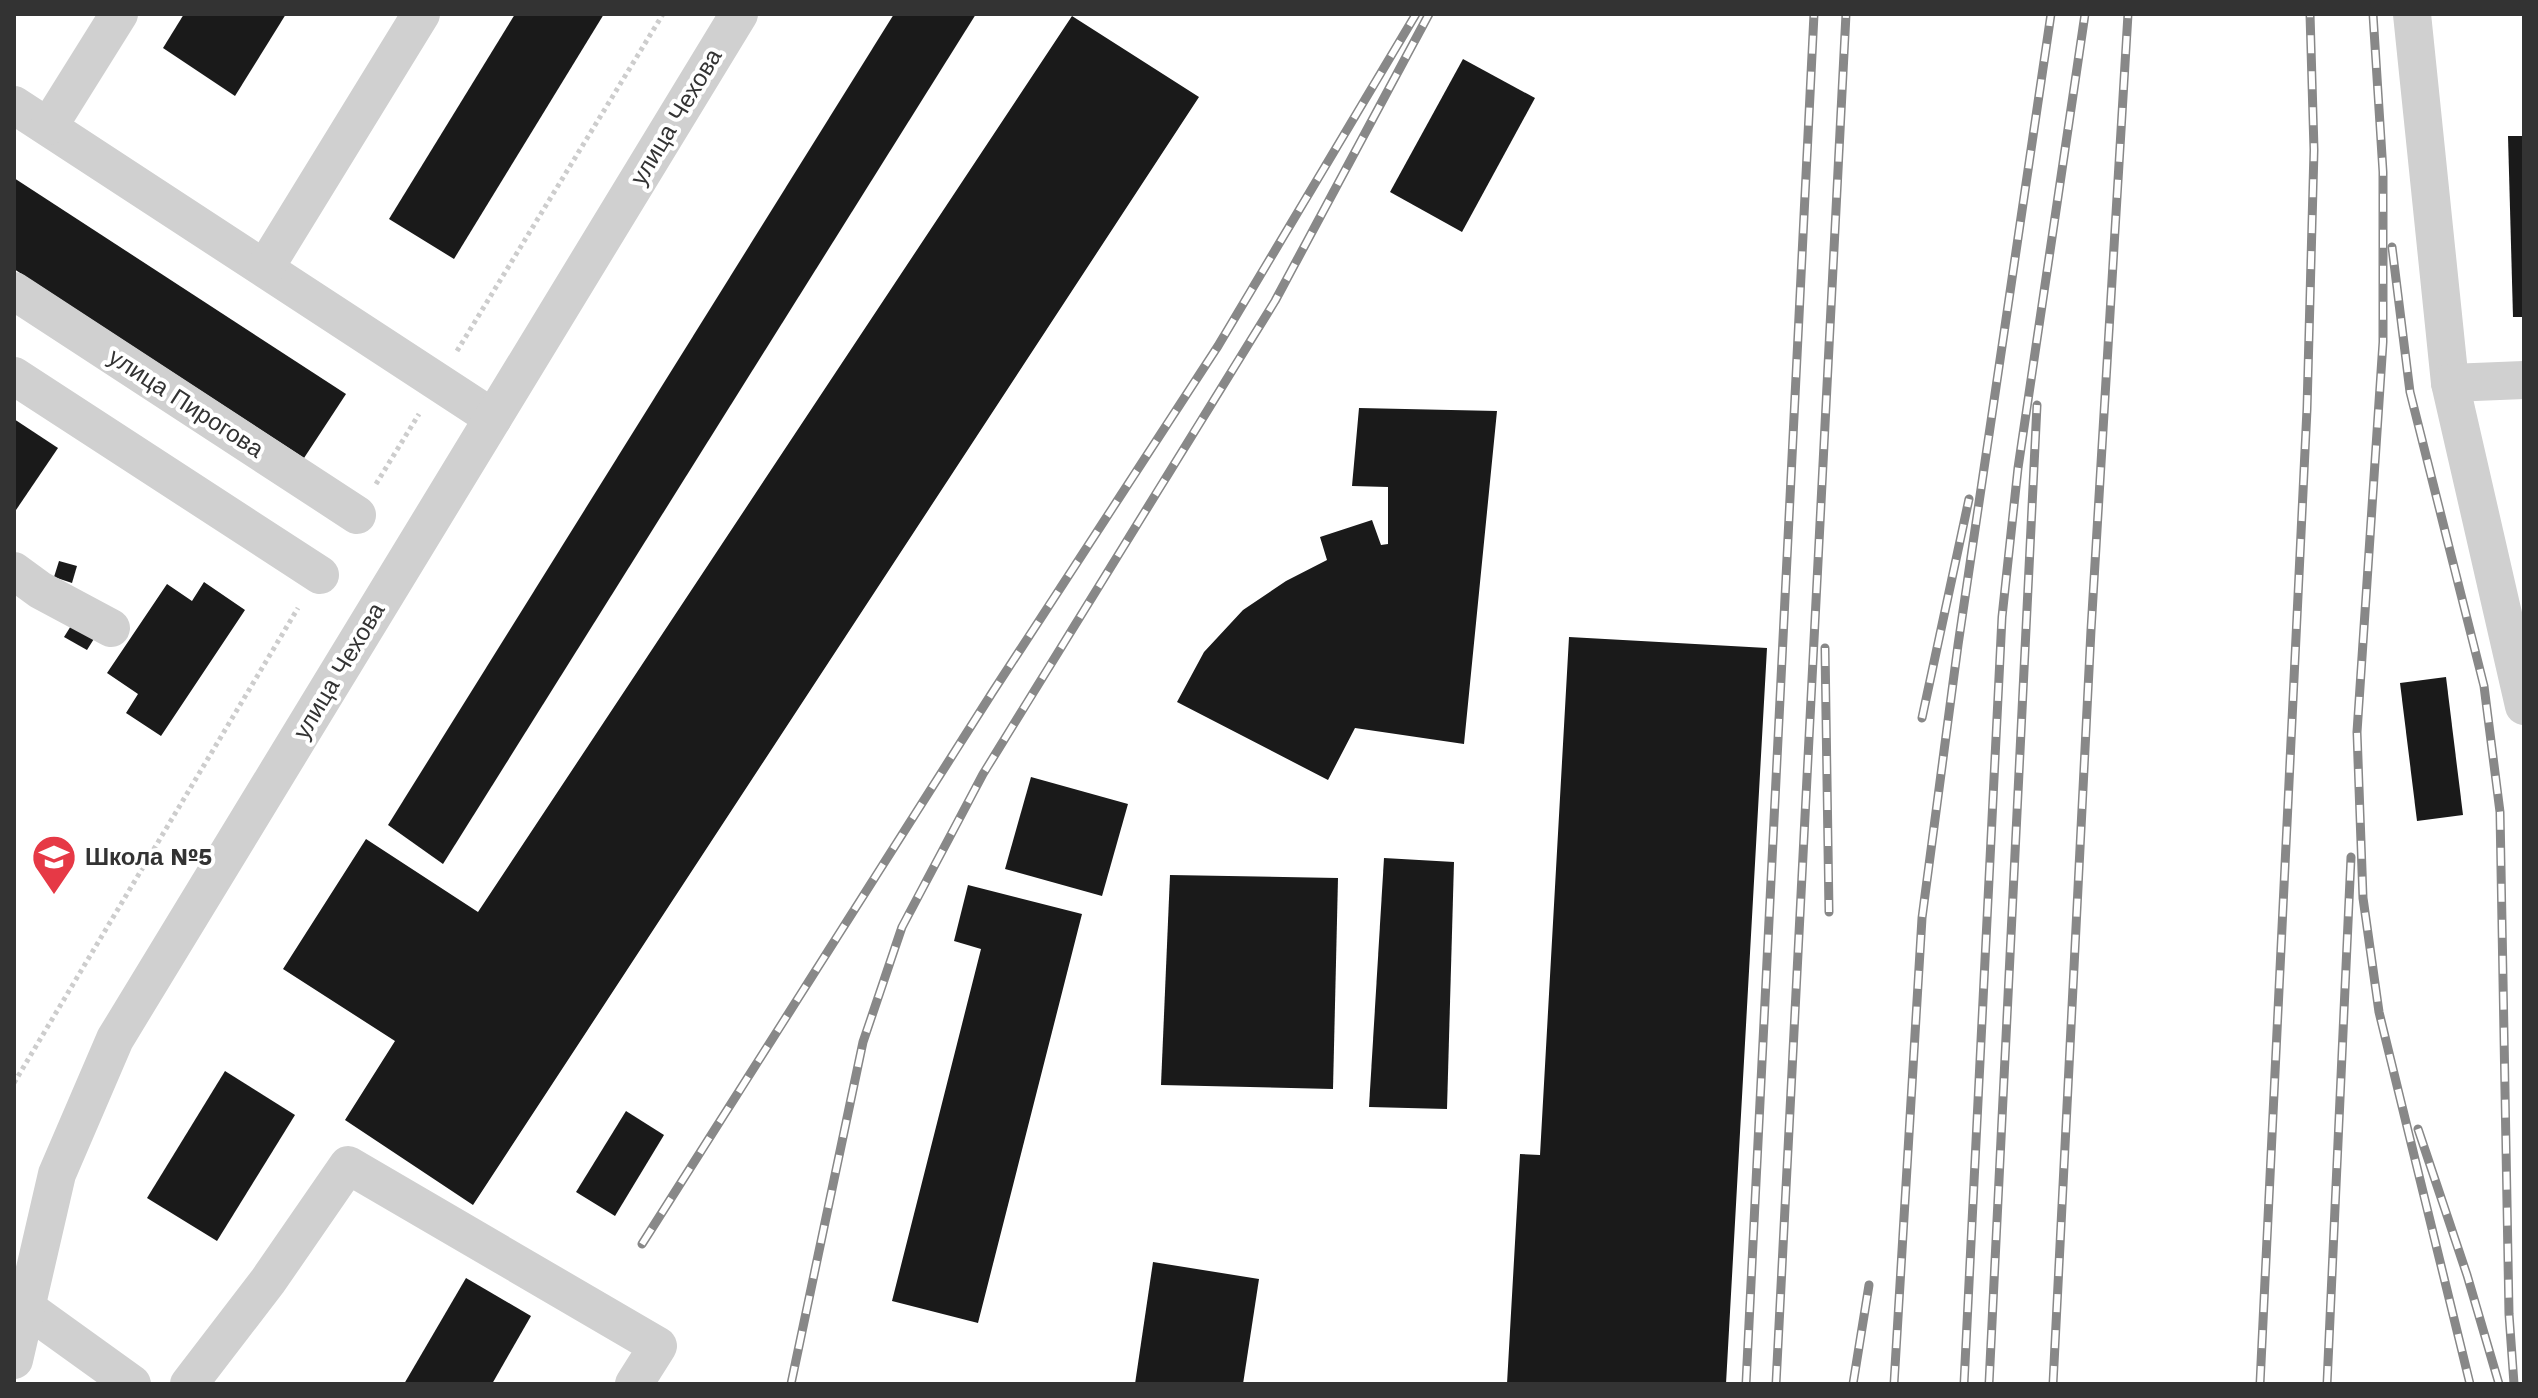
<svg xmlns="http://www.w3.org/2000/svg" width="2538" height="1398" font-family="'Work Sans',sans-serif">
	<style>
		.building { fill: #1a1a1a }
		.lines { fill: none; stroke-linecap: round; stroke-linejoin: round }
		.path { stroke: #cdcdcd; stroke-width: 5; stroke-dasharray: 4 4; stroke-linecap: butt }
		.minor { stroke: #d0d0d0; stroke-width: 38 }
		.rail-casing { stroke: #888; stroke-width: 9 }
		.rail { stroke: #fff; stroke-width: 6; stroke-dasharray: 18; stroke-linecap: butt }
		.labels { text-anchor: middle; stroke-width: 8; stroke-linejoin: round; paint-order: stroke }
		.street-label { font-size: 24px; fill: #333; stroke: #fff }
		.poi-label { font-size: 24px; font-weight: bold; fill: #333; stroke: #fff; text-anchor: start }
	</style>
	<rect width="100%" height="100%" fill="#fff"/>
	<!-- building -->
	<g class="building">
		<path d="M184,14H286L235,96L163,48Z"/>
		<path d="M515,14H604L454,259L389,219Z"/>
		<path d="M894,14H976L443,864L388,825Z"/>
		<path d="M1072,16L1199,97L473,1205L345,1120L395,1041L283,969L366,839L478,912Z"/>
		<path d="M1463,59L1535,98L1462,232L1390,192Z"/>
		<path d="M2508,136H2524V317H2513Z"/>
		<path d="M14,178L346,394L304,458L14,269Z"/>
		<path d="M1359,408L1497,411L1464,744L1355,728L1328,780L1177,702L1204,652L1243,610L1286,581L1327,560L1320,537L1372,520L1381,545L1388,544V487L1352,486Z"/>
		<path d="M14,419L58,448L14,513Z"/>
		<path d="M59,561L77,566L72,583L54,577Z"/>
		<path d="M204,582L245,610L161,736L126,713L138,694L107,673L167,584L192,601Z"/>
		<path d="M74,621L97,634L87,650L64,637Z"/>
		<path d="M1569,637L1767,648L1726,1384H1507L1520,1154L1540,1155Z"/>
		<path d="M2446,677L2463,815L2417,821L2400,683Z"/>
		<path d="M1031,777L1128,804L1102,896L1005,869Z"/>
		<path d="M1384,858L1454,862L1447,1109L1369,1107Z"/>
		<path d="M1170,875L1338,878L1333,1089L1161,1085Z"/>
		<path d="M968,885L1082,914L978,1323L892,1301L981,949L954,941Z"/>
		<path d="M225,1071L295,1115L217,1241L147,1198Z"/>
		<path d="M626,1111L664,1135L615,1216L576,1192Z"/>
		<path d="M1153,1262L1259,1279L1243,1384H1135Z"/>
		<path d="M466,1278L531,1316L492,1384H404Z"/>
	</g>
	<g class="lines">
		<!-- path -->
		<g class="path">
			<path d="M457,351L663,14"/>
			<path d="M376,484L419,414"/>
			<path d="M14,1083L298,608"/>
		</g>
		<!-- minor -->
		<g class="minor">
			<path d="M2412,14L2450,383L2524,706"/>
			<path d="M14,105L493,418"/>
			<path d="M49,126L119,14"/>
			<path d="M265,268L421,14"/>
			<path d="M14,291L357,515"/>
			<path d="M14,376L320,575"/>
			<path d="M2450,383L2524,380"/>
			<path d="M14,571L40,590L111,628"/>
			<path d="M14,1324L25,1307L132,1384"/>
			<path d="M14,1360L57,1174L115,1039L739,14"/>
			<path d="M189,1384L268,1281L348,1165L658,1346L634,1384"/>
		</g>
		<!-- rail casing -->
		<g class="rail-casing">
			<g id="rail">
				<path d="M2373,14L2383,172V342L2357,732L2363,898L2379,1012L2470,1384"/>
				<path d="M2392,247L2410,392L2484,686L2500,812L2509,1314L2514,1384"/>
				<path d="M1825,648L1829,912"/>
				<path d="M1922,718L1969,499"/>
				<path d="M2418,1129L2467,1275L2499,1384"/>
				<path d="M642,1244L992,693L1218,346L1416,14"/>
				<path d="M791,1384L863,1042L902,927L983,774L1275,301L1429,14"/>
				<path d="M1746,1384L1814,14"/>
				<path d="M1776,1384L1846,14"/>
				<path d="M1853,1384L1869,1285"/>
				<path d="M1894,1384L1922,918L1958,645L2051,14"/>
				<path d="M1964,1384L2002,617L2018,468L2085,14"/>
				<path d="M1989,1384L2037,405"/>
				<path d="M2053,1384L2091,630L2128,14"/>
				<path d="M2260,1384L2307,409L2314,150L2310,14"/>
				<path d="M2327,1384L2351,857"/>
			</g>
		</g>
		<!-- rail -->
		<use href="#rail" class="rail"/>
	</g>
	<!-- icons -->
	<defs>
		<g id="school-pin" transform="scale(2.3)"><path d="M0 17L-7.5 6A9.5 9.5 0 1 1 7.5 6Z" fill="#e63946" stroke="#fff"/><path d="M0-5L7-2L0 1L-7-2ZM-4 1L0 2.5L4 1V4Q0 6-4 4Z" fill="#fff"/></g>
	</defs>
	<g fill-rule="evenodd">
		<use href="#school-pin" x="54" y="857"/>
	</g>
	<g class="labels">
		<!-- street labels -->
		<g class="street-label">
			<text transform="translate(676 117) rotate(-59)" y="8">улица Чехова</text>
			<text transform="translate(186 403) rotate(33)" y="8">улица Пирогова</text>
			<text transform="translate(339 671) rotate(-59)" y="8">улица Чехова</text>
		</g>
		<!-- poi labels -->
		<g class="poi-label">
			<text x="85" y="865">Школа №5</text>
		</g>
	</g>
	<!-- border -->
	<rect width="2538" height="1398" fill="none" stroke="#333333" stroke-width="32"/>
</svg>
